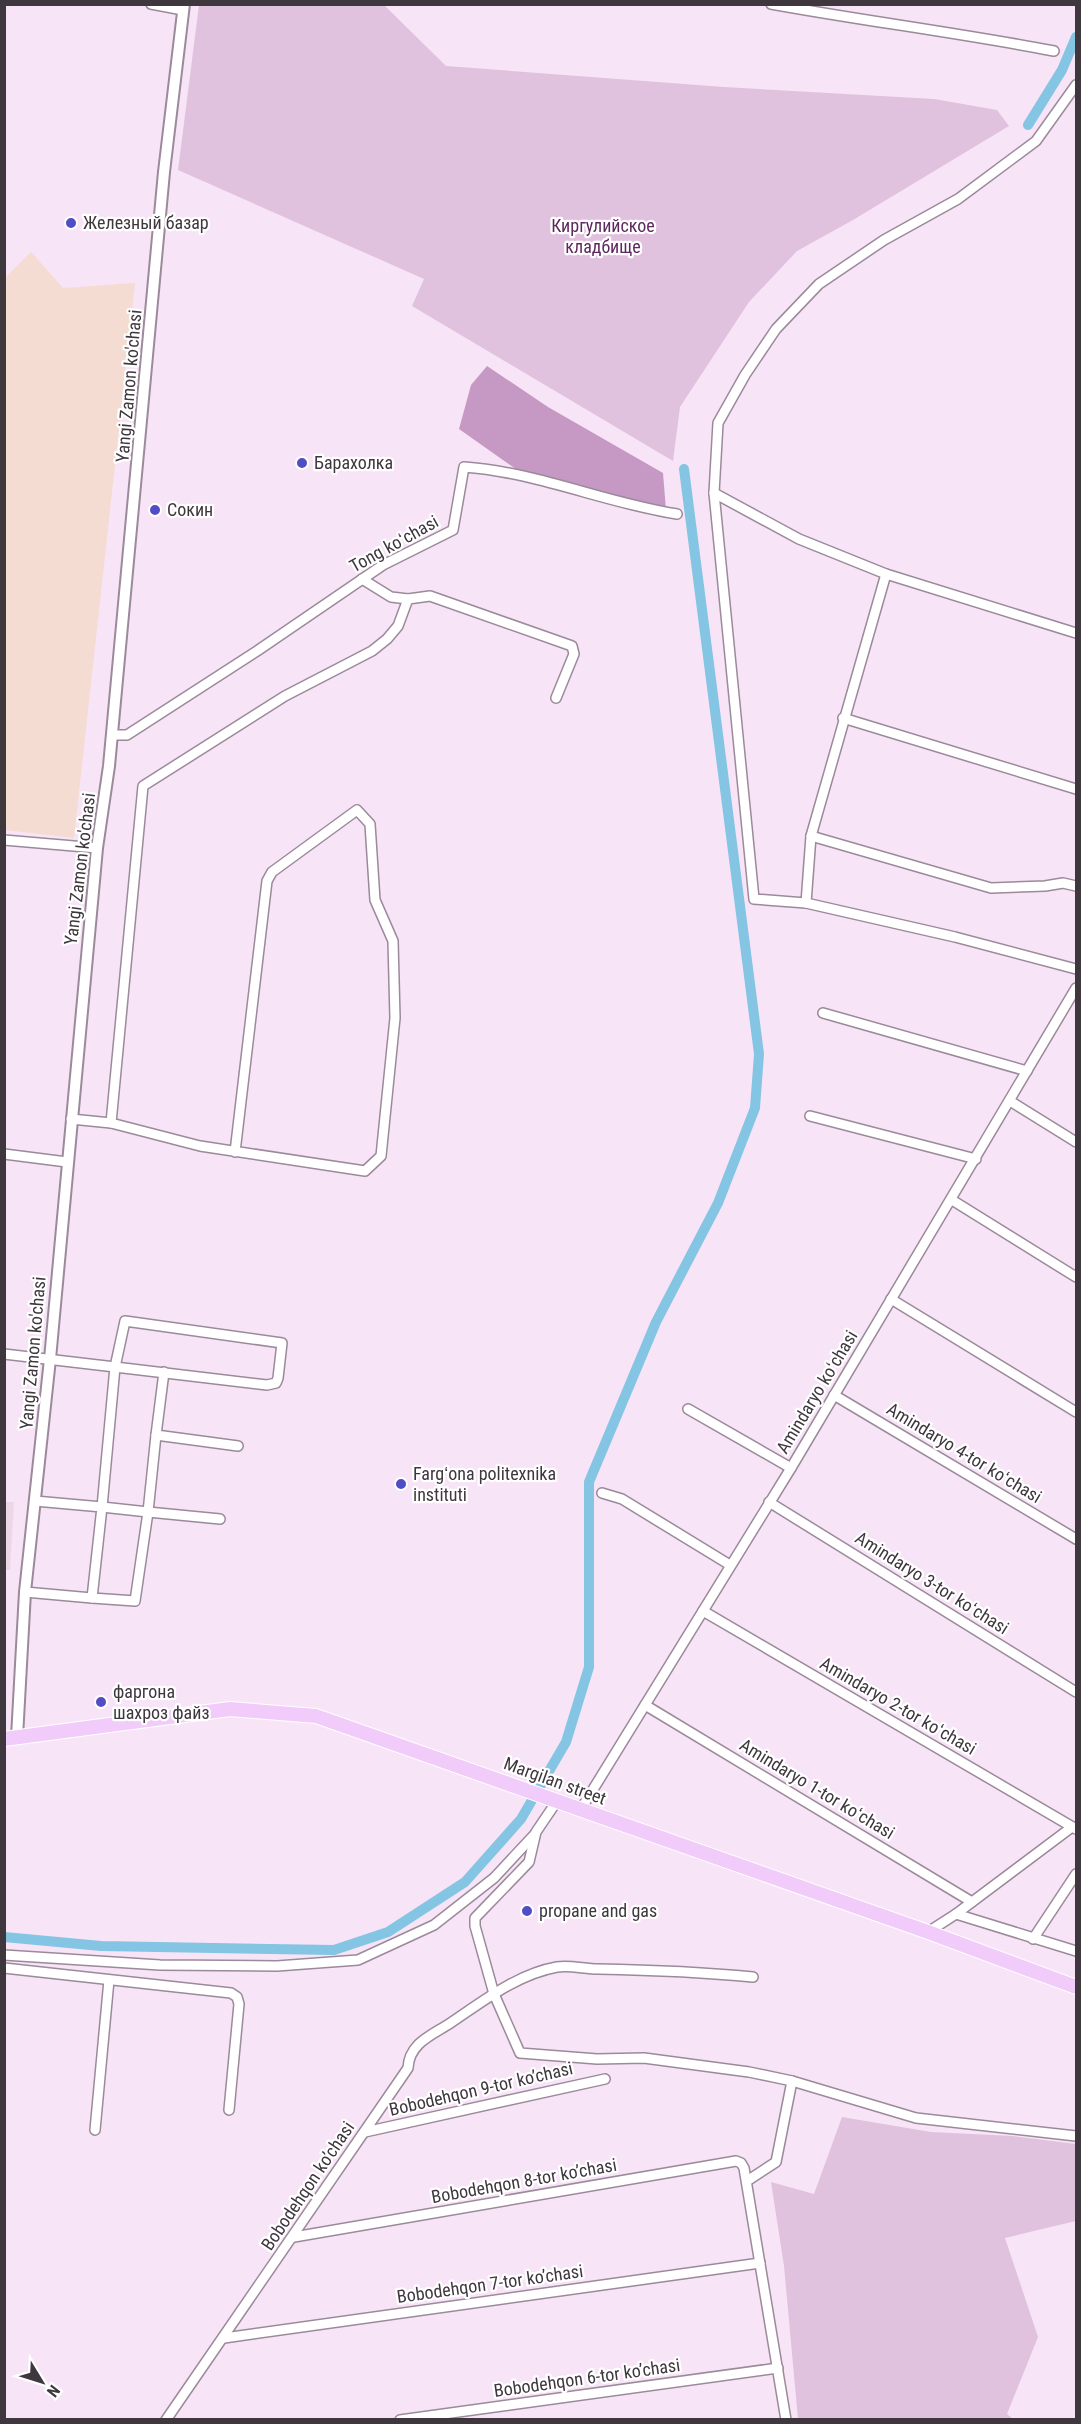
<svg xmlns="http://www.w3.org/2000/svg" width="1081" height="2424" font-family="'Roboto Condensed',sans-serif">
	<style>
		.industrial { fill: #f4dcd2 }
		.medical { fill: #ecd7e6 }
		.green { fill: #e0c2df }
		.forest { fill: #c699c4 }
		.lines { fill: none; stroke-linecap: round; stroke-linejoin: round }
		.canal { stroke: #84c5e4; stroke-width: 10 }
		.minor-casing { stroke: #9b8a9a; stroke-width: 12 }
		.tertiary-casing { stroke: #9b8a9a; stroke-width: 14 }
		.primary-casing { stroke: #fff; stroke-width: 16 }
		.minor { stroke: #fff; stroke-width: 9 }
		.tertiary { stroke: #fff; stroke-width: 10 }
		.primary { stroke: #f1cbfa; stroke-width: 14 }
		.poi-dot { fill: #514ec5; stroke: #fff; stroke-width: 2 }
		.labels { text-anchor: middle; stroke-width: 4.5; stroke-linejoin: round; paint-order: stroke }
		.poi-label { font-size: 18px; fill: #3e373e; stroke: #fff; text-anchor: start }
		.park-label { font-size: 18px; fill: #5e275e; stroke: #fff }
		.street-label { font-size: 18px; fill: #3e373e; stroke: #fff }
	</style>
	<rect width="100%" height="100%" fill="#f8e4f7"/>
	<!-- industrial -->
	<path class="industrial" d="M31,252L63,288L135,283L74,838L5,830L4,279Z"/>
	<!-- medical -->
	<path class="medical" d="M5,1502H14L10,1570H5Z"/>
	<!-- green -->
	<g class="green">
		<path d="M199,5H384L446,66L724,87L934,99L997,110L1009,126L853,220L797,251L749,302L680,407L673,461L412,306L424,279L178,170Z"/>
		<path d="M842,2117L931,2132L1013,2136L1076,2144V2221L1005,2238L1038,2337L1007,2414L1013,2419H798L784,2266L771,2182L814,2194Z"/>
	</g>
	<!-- forest -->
	<path class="forest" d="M487,366L548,407L663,473L666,510L520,472L459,429L471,385Z"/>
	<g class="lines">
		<!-- canal -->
		<g class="canal">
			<path d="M1028,125L1062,70L1076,37"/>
			<path d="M4,1937L101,1946L334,1950L388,1932L465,1882L521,1819L566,1742L589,1667V1482L656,1322L718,1203L755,1108L759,1054L684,469"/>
		</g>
		<!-- minor casing -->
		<g class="minor-casing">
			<g id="minor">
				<path d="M151,4L183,10"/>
				<path d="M771,4C865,21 960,33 1054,51"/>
				<path d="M714,493L799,539L886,574L1076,633"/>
				<path d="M886,574L811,836L806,903L754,899L714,493L718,423L745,375L776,329L819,284L884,240L958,199L1036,141L1076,85"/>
				<path d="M362,579L391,597L408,599"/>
				<path d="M843,718L1076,789"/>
				<path d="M112,735H127L257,651L383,565L453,530L464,467C537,472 605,503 677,514"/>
				<path d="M811,836L991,888L1045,886L1063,883L1076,886"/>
				<path d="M4,840L97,848"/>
				<path d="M806,903L955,937L1076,969"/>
				<path d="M823,1013L1027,1071"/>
				<path d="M1010,1101L1076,1142"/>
				<path d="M810,1116L976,1159"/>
				<path d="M71,1119L111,1123L200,1146L365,1171L381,1156L395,1018L393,941L375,900L370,824L357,810L272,872L267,881L235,1152"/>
				<path d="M111,1123L143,786L285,696L372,651L387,639L398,626L408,599L430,596L572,646L574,654L556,698"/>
				<path d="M4,1154L67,1162"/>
				<path d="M952,1200L1076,1277"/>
				<path d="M891,1299L1076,1412"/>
				<path d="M4,1354L115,1367L125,1321L282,1343L278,1378L276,1383L267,1385L115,1367L102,1507L148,1512L156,1435L238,1446"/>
				<path d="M834,1395L1076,1539"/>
				<path d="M688,1409L791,1468"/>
				<path d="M156,1435L164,1372"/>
				<path d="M602,1493L622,1499L730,1565"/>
				<path d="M35,1501L102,1507L92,1598L135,1601L148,1512L220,1519"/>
				<path d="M769,1502L1076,1692"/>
				<path d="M25,1592L92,1598"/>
				<path d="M703,1611L1076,1829"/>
				<path d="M645,1705L972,1902"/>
				<path d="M557,1801L536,1832L529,1862L475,1918V1926L494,1994L520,2053L597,2059L644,2058L749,2072L792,2081L916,2118L1076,2136"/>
				<path d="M581,1809L791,1468L1076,988"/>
				<path d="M956,1914L1076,1951"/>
				<path d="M928,1932L956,1914L1072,1827"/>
				<path d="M1033,1939L1076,1874"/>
				<path d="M4,1955L160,1965L277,1966L358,1960L434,1925L494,1878L535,1834"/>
				<path d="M4,1968L231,1993L237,1997L239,2004L229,2110"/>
				<path d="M95,2130L109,1980"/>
				<path d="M365,2132L605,2079"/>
				<path d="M747,2181L776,2162L792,2081"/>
				<path d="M294,2237L736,2161L741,2163L744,2168L786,2420"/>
				<path d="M224,2338L760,2263"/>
				<path d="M166,2420L408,2068C409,2044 430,2036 449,2024C482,2002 517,1974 557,1967C570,1965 585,1969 598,1969C650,1970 701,1972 753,1977"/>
				<path d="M400,2420L778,2368"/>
			</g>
		</g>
		<!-- tertiary casing -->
		<g class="tertiary-casing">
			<path id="tertiary" d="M17,1737L25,1592L50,1359L97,848L109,766L164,172L184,4"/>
		</g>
		<!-- primary casing -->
		<g class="primary-casing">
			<path id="primary" d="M4,1739L230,1709L316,1716L928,1932L1076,1987"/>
		</g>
		<!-- minor -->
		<use href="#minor" class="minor"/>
		<!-- tertiary -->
		<use href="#tertiary" class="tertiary"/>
		<!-- primary -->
		<use href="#primary" class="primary"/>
	</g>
	<!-- markers -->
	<g class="poi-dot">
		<circle cx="71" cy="223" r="6"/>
		<circle cx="302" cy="463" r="6"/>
		<circle cx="155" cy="510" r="6"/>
		<circle cx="401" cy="1484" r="6"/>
		<circle cx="101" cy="1702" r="6"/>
		<circle cx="527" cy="1911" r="6"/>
	</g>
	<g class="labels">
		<!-- poi labels -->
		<g class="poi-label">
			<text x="83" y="229">Железный базар</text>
			<text x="314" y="469">Барахолка</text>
			<text x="167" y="516">Сокин</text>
			<text x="413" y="1480">Fargʻona politexnika<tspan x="413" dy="21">instituti</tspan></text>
			<text x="113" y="1698">фаргона<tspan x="113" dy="21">шахроз файз</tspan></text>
			<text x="539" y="1917">propane and gas</text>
		</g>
		<!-- park labels -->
		<g class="park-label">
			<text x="603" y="232">Киргулийское<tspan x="603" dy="21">кладбище</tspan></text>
		</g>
		<!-- street labels -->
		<g class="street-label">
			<text transform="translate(129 386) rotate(-85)" y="6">Yangi Zamon ko'chasi</text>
			<text transform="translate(394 544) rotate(-29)" y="6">Tong koʻchasi</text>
			<text transform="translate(80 869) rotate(-83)" y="6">Yangi Zamon ko'chasi</text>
			<text transform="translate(33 1353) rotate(-85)" y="6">Yangi Zamon ko'chasi</text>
			<text transform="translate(817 1392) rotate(-59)" y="6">Amindaryo koʻchasi</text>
			<text transform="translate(964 1453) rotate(31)" y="6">Amindaryo 4-tor koʻchasi</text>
			<text transform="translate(932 1583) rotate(32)" y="6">Amindaryo 3-tor koʻchasi</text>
			<text transform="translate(898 1706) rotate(30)" y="6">Amindaryo 2-tor koʻchasi</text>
			<text transform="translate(555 1781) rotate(20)" y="6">Margilan street</text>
			<text transform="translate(817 1789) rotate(31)" y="6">Amindaryo 1-tor koʻchasi</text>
			<text transform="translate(481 2089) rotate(-13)" y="6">Bobodehqon 9-tor koʼchasi</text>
			<text transform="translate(524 2181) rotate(-10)" y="6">Bobodehqon 8-tor koʼchasi</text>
			<text transform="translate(308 2186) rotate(-56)" y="6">Bobodehqon koʼchasi</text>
			<text transform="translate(490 2284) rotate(-8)" y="6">Bobodehqon 7-tor koʼchasi</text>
			<text transform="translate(587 2378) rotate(-8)" y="6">Bobodehqon 6-tor koʼchasi</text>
		</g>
	</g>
	<!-- border -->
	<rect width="1081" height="2424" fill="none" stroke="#3e373e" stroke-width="12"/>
	<!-- north arrow -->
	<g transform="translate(42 2382) rotate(128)" stroke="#ffffff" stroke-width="4.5" paint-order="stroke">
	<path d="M0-4.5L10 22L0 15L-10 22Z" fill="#3e373e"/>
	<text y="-9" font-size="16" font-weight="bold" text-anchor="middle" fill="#3e373e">N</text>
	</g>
</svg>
